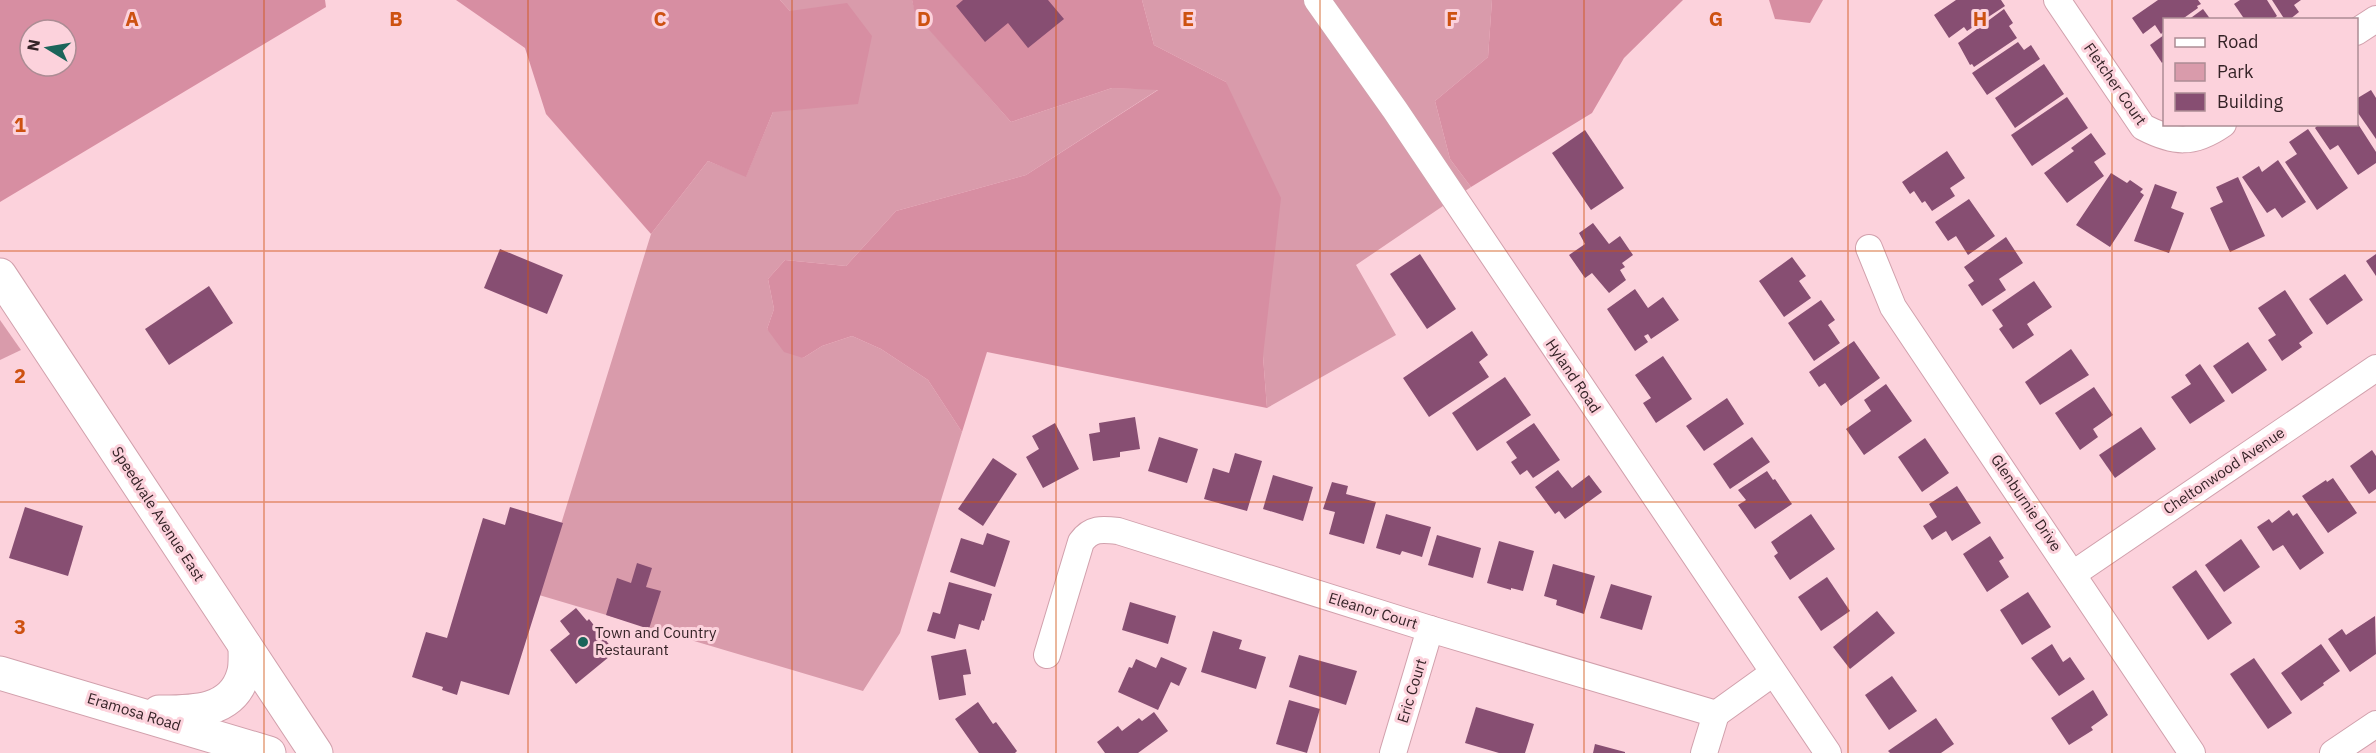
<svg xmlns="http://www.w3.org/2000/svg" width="2376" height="753" font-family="'IBM Plex Sans',sans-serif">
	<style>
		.green { fill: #d99bab }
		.forest { fill: #d78ea2; fill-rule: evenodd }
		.building { fill: #874e72 }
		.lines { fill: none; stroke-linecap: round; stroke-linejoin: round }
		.street-casing { stroke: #d1a0ac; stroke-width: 28 }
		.secondary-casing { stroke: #d1a0ac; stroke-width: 35 }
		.street { stroke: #fff; stroke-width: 26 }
		.secondary { stroke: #fff; stroke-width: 33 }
		.grid { fill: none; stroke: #cd5110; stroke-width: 1.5; stroke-opacity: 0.55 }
		.poi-dot { fill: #1b645a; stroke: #fcd2dc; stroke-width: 2 }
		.labels { text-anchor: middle; stroke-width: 6; stroke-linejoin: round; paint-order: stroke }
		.street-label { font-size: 15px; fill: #352327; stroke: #fcd2dc }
		.poi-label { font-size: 15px; fill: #352327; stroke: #fcd2dc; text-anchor: start }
		.grid-label { font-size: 20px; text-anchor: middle; font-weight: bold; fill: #cd5110; stroke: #fcd2dc; stroke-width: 6; stroke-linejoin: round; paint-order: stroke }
	</style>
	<rect width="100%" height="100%" fill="#fcd2dc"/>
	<!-- green -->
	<g class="green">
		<path d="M780,0H912L916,14L1011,122L1112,88L1159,89L1026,175L896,211L846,266L785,260L768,279L774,309L767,329L803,358L822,346L852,336L881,349L928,380L962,432L900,633L863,691L539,595L651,234L708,161L746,176L773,112L790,11Z"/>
		<path d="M1142,0H1492L1488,57L1435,101L1450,159L1471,187L1356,265L1396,335L1267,408L1263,356L1226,82L1154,45Z"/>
		<path d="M0,320L21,350L0,360Z"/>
	</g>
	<!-- forest -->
	<g class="forest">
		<path d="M0,0H325L326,7L0,202ZM30,30H66V66H30Z"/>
		<path d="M456,0H780L790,11L847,3L872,36L858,104L773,112L746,177L708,161L651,234L546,114L525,48Z"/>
		<path d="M912,0H1142L1154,45L1226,82L1281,198L1263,356L1267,408L987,352L962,432L928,380L881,349L852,336L822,346L803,358L784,352L767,329L774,309L768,279L785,260L846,266L896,211L1026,175L1158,90L1112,88L1011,122L915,14Z"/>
		<path d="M1492,0H1683L1624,58L1592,113L1471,187L1450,159L1435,101L1488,57Z"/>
		<path d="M1769,0H1823L1810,23L1775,19Z"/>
	</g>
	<!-- building -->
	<g class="building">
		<path d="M963,0H1048L1064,19L1028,48L1008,23L985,42L956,6Z"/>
		<path d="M1956,0H2001L2005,6L1967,31L1964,27L1949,38L1934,15Z"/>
		<path d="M2158,0H2198L2201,4L2197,6L2198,8L2181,20H2164V31L2161,34L2155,25L2143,34L2132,18Z"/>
		<path d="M2240,0H2267L2277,16L2272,20H2245L2234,4Z"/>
		<path d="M2272,0H2301L2294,5L2299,12L2289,20H2285Z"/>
		<path d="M2004,9L2013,23L2009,26L2017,38L1974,67L1972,64L1970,65L1958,43Z"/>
		<path d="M2203,9L2211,20H2188Z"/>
		<path d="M2164,35V61L2162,63L2150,45Z"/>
		<path d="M2018,42L2024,50L2031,45L2040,59L1987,95L1972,73Z"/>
		<path d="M2044,64L2064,94L2015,128L1995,98Z"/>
		<path d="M2371,90L2376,98V139L2356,110V99Z"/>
		<path d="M2067,97L2088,128L2032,166L2011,135Z"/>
		<path d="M2319,124H2358L2376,152V163L2358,175L2338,145L2330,150L2315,128Z"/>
		<path d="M2308,129L2348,188L2317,210L2285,162L2297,154L2289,142Z"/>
		<path d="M1585,130L1624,188L1591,210L1552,153Z"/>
		<path d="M2091,133L2106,154L2094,162L2104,176L2067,203L2044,173L2074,151L2071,148Z"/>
		<path d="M1947,151L1965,178L1950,188L1955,196L1932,211L1925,201L1922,203L1914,191L1910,194L1902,182Z"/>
		<path d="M2278,160L2306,202L2282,218L2275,208L2267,213L2242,177L2259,166L2262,172Z"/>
		<path d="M2111,173L2127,183L2130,180L2143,189L2140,192L2144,195L2110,247L2076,225Z"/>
		<path d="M2238,177L2265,236L2230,252L2210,208L2223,202L2216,187Z"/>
		<path d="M2155,184L2177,192L2171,208L2184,213L2169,253L2134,241Z"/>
		<path d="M1969,199L1995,236L1968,255L1956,236L1948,241L1935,222Z"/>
		<path d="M1593,223L1609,244L1620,236L1633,255L1622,263L1625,267L1620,270L1626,280L1609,293L1592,273L1585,278L1569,255L1585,244L1579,233Z"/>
		<path d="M2006,237L2023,263L1999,279L2006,290L1982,306L1968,285L1974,281L1964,267Z"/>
		<path d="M500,249L563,275L547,314L484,288Z"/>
		<path d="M1420,254L1456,309L1427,329L1390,274Z"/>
		<path d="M2376,254V276L2366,261Z"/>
		<path d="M1792,257L1806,276L1799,281L1811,298L1784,317L1759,281Z"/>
		<path d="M2345,274L2363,300L2327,325L2309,299Z"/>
		<path d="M2034,281L2052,307L2027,324L2034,335L2013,349L1999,329L2003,326L1992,310Z"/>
		<path d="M209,286L233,323L169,365L145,329Z"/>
		<path d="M1635,289L1648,308L1663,297L1679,320L1651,339L1648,334L1644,336L1648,342L1635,351L1607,309Z"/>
		<path d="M2285,290L2313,333L2299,343L2302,347L2282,361L2268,340L2276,335L2258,308Z"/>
		<path d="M1821,300L1835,320L1828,325L1840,343L1814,361L1788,323Z"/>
		<path d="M1472,331L1488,355L1479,362L1489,377L1429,417L1403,378Z"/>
		<path d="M1854,341L1880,378L1841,406L1825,383L1819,387L1809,372Z"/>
		<path d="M2248,342L2267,370L2232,394L2213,366Z"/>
		<path d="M2071,349L2089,375L2040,405L2025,382Z"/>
		<path d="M1663,356L1692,399L1656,423L1643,403L1651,398L1635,375Z"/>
		<path d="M2200,364L2225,401L2190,424L2171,397L2191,384L2185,375Z"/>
		<path d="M1505,377L1531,415L1477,451L1452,413Z"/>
		<path d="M1886,384L1912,421L1864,455L1846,429L1871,411L1864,400Z"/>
		<path d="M2094,387L2113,415L2093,429L2098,437L2080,450L2055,413Z"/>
		<path d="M1727,398L1744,424L1704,451L1686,426Z"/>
		<path d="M1135,417L1140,449L1120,452V457L1093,461L1089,434L1100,432L1099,423Z"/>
		<path d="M1055,423L1079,469L1043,488L1026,457L1039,449L1032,436Z"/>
		<path d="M1534,423L1560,460L1533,478L1527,470L1520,475L1511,462L1517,458L1506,442Z"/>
		<path d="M2141,427L2156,449L2115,478L2099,455Z"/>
		<path d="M1159,437L1198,449L1187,483L1148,471Z"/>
		<path d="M1752,437L1770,462L1730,489L1713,464Z"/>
		<path d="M1925,438L1949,473L1922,492L1898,457Z"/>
		<path d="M2372,450L2376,456V489L2369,494L2350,466Z"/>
		<path d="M1235,453L1262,461L1247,511L1204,499L1213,468L1229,473Z"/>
		<path d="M993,458L1017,474L983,526L958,509Z"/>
		<path d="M1558,470L1572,488L1589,475L1602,492L1565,519L1559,511L1555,514L1535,487Z"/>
		<path d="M1767,471L1773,480L1775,479L1792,504L1755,529L1738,505L1746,500L1738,490Z"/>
		<path d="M1273,475L1313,487L1303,521L1263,509Z"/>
		<path d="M2333,478L2357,513L2328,533L2302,496L2326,480L2327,482Z"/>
		<path d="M1332,482L1348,486L1346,494L1376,502L1364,544L1329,534L1335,512L1323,509Z"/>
		<path d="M1957,486L1981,523L1952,541L1946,531L1932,540L1923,526L1937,517L1929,504Z"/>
		<path d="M25,507L83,526L68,576L9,558Z"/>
		<path d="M510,507L563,523L509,695L461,681L457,695L442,690L443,687L412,677L426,632L447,638L483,518L505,525Z"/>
		<path d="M2289,510L2293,516L2297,513L2324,553L2300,570L2283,545L2273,551L2257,527L2269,519L2272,523Z"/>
		<path d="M1386,514L1431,527L1422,557L1402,551L1400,555L1376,548Z"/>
		<path d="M1811,514L1835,549L1790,580L1774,556L1778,553L1771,542Z"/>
		<path d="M987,533L1010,541L995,587L950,572L961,538L983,545Z"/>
		<path d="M1437,535L1481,548L1473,578L1428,565Z"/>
		<path d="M1990,536L2004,558L1999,561L2009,577L1987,592L1963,554Z"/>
		<path d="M2241,539L2260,567L2224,592L2205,565Z"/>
		<path d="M1499,541L1534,551L1523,591L1511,588V590L1487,583Z"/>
		<path d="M637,563L652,568L646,587L661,591L649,629L606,615L617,578L631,583Z"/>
		<path d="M1553,564L1595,576L1584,614L1556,605L1557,600L1544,596Z"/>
		<path d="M2196,570L2232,623L2208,640L2172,587Z"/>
		<path d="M1827,577L1850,611L1821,631L1798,597Z"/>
		<path d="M949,582L992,594L984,621L982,620L979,630L959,624L955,639L927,631L933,612L940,614Z"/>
		<path d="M1611,584L1652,596L1642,630L1600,618Z"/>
		<path d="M2028,592L2051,627L2022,645L2000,610Z"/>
		<path d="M1130,602L1176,616L1168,644L1122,630Z"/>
		<path d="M576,608L587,621L589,619L615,652L576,684L550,650L570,634L560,621Z"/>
		<path d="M1877,611L1895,633L1850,669L1833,647Z"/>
		<path d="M2375,616L2376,654L2350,672L2328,639L2342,629L2346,635Z"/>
		<path d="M1213,631L1242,640L1239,649L1266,657L1256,689L1201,672Z"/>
		<path d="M2052,644L2063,662L2070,657L2085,679L2059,696L2031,658Z"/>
		<path d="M2321,644L2340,671L2323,683L2324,685L2301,701L2281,673Z"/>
		<path d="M966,649L971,674L963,675L966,695L939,700L931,656Z"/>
		<path d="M1299,655L1357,671L1346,705L1289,687Z"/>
		<path d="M1161,657L1187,668L1179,686L1171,682L1158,710L1118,692L1129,667L1132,668L1136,659L1156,668Z"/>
		<path d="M2254,658L2292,713L2268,729L2230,674Z"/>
		<path d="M1892,676L1917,711L1889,730L1865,695Z"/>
		<path d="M2093,690L2108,715L2091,727L2093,730L2069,745L2051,718Z"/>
		<path d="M1289,700L1320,709L1307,753L1276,744Z"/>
		<path d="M978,702L993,724L996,722L1017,751L1015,753H979L955,719Z"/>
		<path d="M1476,707L1534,724L1525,753H1499L1465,743Z"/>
		<path d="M1154,712L1168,731L1138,753H1105L1097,742L1118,726L1122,731L1139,718L1142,721Z"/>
		<path d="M1936,718L1954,744L1941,753H1890L1888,751Z"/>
		<path d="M1595,744L1625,752V753H1593Z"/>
	</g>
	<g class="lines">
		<!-- street casing -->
		<g class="street-casing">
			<g id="street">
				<path d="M1317,0L1395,110L1828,753"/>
				<path d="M2057,0L2143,127C2174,143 2193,145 2223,124"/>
				<path d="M2356,32L2376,19"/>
				<path d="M1869,248L1893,307L2192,753"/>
				<path d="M2073,574L2376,368"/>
				<path d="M1047,655L1081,542C1091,528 1102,529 1118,531L1430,629L1716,714"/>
				<path d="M1716,714L1773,673"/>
				<path d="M1393,753L1430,629"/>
				<path d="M1704,753L1716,714"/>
				<path d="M2333,753L2376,724"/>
			</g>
		</g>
		<!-- secondary casing -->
		<g class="secondary-casing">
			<g id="secondary">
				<path d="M0,275L316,753"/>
				<path d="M0,673L269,753"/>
				<path d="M159,712C191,712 232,713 243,675C246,667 245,655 245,646"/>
			</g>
		</g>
		<!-- street -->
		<use href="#street" class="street"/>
		<!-- secondary -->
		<use href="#secondary" class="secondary"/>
	</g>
	<!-- grid -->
	<path class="grid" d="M264,0V753M528,0V753M792,0V753M1056,0V753M1320,0V753M1584,0V753M1848,0V753M2112,0V753M0,251H2376M0,502H2376"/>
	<!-- markers -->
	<circle class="poi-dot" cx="583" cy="642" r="6"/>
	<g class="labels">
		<!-- street labels -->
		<g class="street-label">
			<text transform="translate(2115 84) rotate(55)" y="5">Fletcher Court</text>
			<text transform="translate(1573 376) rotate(56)" y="5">Hyland Road</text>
			<text transform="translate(2224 471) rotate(-34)" y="5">Cheltonwood Avenue</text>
			<text transform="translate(2026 503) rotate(56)" y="5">Glenburnie Drive</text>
			<text transform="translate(158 514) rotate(57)" y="5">Speedvale Avenue East</text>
			<text transform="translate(1373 611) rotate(17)" y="5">Eleanor Court</text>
			<text transform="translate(1412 691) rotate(-73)" y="5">Eric Court</text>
			<text transform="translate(134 712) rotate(17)" y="5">Eramosa Road</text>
		</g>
		<!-- poi labels -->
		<g class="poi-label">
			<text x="595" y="638">Town and Country<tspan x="595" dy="17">Restaurant</tspan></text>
		</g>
	</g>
	<g class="grid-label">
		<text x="132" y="26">A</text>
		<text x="396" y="26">B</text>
		<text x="660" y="26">C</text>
		<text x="924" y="26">D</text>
		<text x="1188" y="26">E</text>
		<text x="1452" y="26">F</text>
		<text x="1716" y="26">G</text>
		<text x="1980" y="26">H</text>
		<text x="20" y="132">1</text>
		<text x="20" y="383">2</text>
		<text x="20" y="634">3</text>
	</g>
	<!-- legend -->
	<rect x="2163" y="18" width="195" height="108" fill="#fcd2dc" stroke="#ac8c94" stroke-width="1.5"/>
	<rect x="2175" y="38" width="30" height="9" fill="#ffffff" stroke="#ac8c94" stroke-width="1.5"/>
	<text x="2217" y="48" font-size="18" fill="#352327">Road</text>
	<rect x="2175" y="63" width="30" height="18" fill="#d99bab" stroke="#ac8c94" stroke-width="1.5"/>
	<text x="2217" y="78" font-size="18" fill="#352327">Park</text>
	<rect x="2175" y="93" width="30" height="18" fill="#874e72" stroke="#ac8c94" stroke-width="1.5"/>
	<text x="2217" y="108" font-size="18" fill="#352327">Building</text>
	<!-- north arrow -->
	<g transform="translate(48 48) rotate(281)"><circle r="28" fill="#fcd2dc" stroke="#ac8c94" stroke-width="1.5"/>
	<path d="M0-4.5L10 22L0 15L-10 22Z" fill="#1b645a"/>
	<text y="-9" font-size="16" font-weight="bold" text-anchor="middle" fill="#352327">N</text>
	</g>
</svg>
